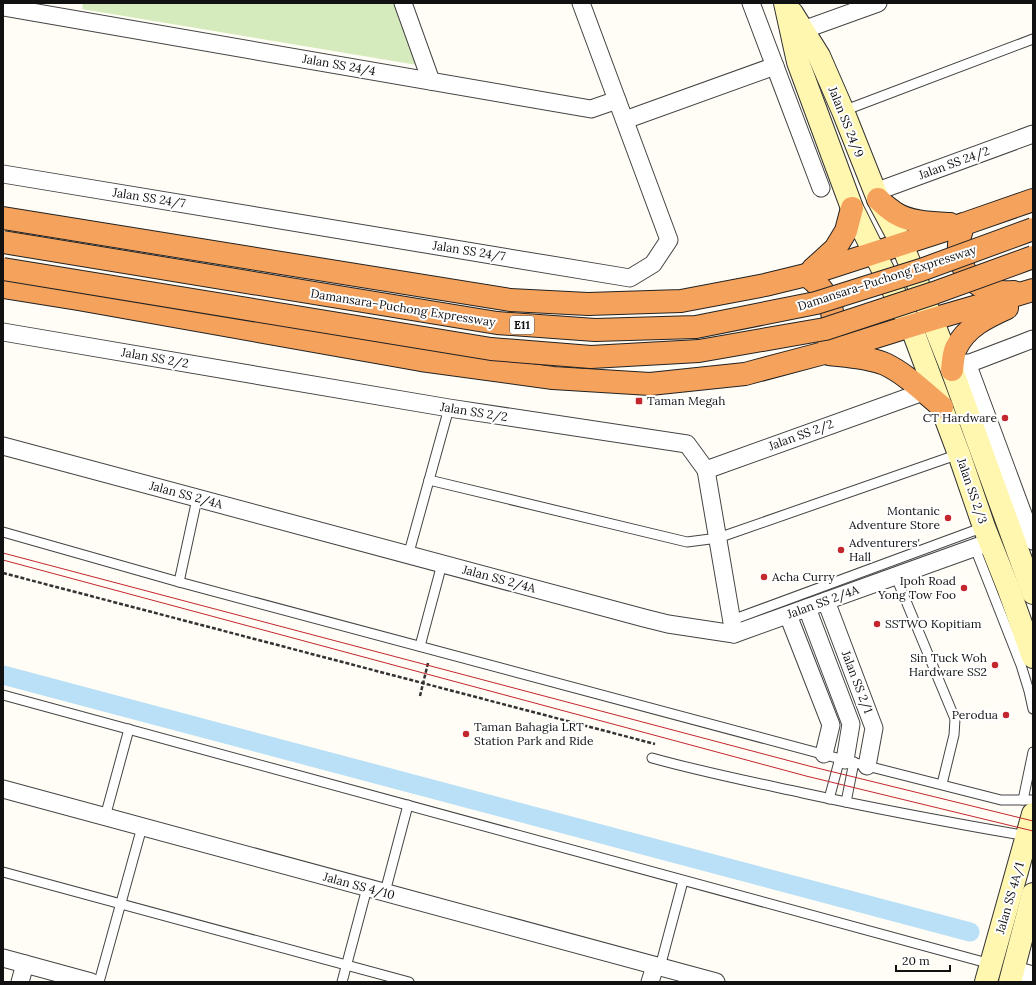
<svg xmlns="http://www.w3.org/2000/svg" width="1036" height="985" font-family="Lora,serif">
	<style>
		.green { fill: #d5ebbd }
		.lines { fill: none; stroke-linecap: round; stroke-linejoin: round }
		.canal { stroke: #b9e0f7; stroke-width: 19 }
		.lane-casing { stroke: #444; stroke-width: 11 }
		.street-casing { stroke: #444; stroke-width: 19 }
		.secondary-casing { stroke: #333; stroke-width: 24 }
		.highway-casing { stroke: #222; stroke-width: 24 }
		.path { stroke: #333; stroke-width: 2.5; stroke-dasharray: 4 2; stroke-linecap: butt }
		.lane { stroke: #fff; stroke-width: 9 }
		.street { stroke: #fff; stroke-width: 17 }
		.secondary { stroke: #fff6b0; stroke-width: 22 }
		.highway { stroke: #f5a25d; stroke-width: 22 }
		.tram { stroke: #c4262e; stroke-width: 1 }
		.highway-bridge-casing { stroke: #222; stroke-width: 24; stroke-linecap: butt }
		.highway-bridge { stroke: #f5a25d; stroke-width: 22 }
		.poi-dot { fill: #c4262e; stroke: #fff; stroke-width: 1.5 }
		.labels { text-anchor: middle; stroke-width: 4; stroke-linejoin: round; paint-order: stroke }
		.shield { fill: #fff; stroke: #585858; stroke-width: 1 }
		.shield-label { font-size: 11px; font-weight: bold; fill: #111 }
		.street-label { font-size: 12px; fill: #111; stroke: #fff }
		.poi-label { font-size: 12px; fill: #111; stroke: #fff; text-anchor: start }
	</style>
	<rect width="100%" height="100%" fill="#fffdf5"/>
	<!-- green -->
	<path class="green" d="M83,3H394L417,65L82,9Z"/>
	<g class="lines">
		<!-- canal -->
		<path class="canal" d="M3,675L970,932"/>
		<!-- lane casing -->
		<g class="lane-casing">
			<g id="lane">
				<path d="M843,111L1033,39"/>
				<path d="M429,480L687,542L718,538L959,454"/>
				<path d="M3,532L179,582L867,766L1001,800H1033"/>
				<path d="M975,548L1021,665L1029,691L1033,709"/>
				<path d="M408,556L449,408"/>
				<path d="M896,577L955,719L954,735L942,784"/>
				<path d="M179,582L197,499"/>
				<path d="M732,620L984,527"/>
				<path d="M420,646L442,564"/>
				<path d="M3,695L991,964"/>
				<path d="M652,758C702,772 752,782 803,793C877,809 952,823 1027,836"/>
				<path d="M829,799L840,758"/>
				<path d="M1023,800L1033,752"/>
				<path d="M846,802L854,762"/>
				<path d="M105,817L129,729"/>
				<path d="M3,872L409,982"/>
				<path d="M385,892L408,805"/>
				<path d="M660,967L683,881"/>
				<path d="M99,982L142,827"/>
				<path d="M342,982L367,888"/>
			</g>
		</g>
		<!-- street casing -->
		<g class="street-casing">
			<g id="street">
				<path d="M403,3L431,81"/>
				<path d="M751,3L821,188"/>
				<path d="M3,7L591,109L617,100"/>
				<path d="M803,30L878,3"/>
				<path d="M625,120L775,66"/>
				<path d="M3,174L630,278L653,264L669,240L581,3"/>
				<path d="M875,192L1033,134"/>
				<path d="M3,332L449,408L687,444L706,470L734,634"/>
				<path d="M967,363L1033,541"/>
				<path d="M957,368L1033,339"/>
				<path d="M3,446C216,504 430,561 644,618L668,624L734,634L990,542"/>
				<path d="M706,470L923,392"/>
				<path d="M826,601L874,728L867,766"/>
				<path d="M807,608L851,724L845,760"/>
				<path d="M788,615L831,725L824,754"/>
				<path d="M3,789L716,982"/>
				<path d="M3,958L91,982"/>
				<path d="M1014,970L1033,975"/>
				<path d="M20,982L25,964"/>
				<path d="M650,982L655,966"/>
			</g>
		</g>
		<!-- secondary casing -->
		<g class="secondary-casing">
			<g id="secondary">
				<path d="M785,3L798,62L852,208L911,326L959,454L984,527L1009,590L1033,657"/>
				<path d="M792,13L819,56L843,111L878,199L902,244L952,370L1033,593"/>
				<path d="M986,982L1033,814"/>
				<path d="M1010,982L1033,894"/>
			</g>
		</g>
		<!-- highway casing -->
		<g class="highway-casing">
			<g id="highway">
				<path d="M878,199C883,204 889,209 895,213C911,223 932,223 950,224"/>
				<path d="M3,218L510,300L588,304L681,301L765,285L806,275L964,224L1033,200"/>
				<path d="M964,224C952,252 962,285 995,291C1001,293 1008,292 1014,292"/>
				<path d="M813,269L835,249L846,231L852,208"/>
				<path d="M806,275C830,292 839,315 829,343"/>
				<path d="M3,287L78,299L421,360L553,378L650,384L745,374L824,353L933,319L1033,290"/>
				<path d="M829,354C847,356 868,357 885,364C906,374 924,392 942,407"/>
				<path d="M952,370C953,363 953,354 956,348C966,327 987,317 1007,308"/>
			</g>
		</g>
		<!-- path -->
		<g class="path">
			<path d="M3,573L655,744"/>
			<path d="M420,696L428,663"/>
		</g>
		<!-- lane -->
		<use href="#lane" class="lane"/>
		<!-- street -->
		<use href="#street" class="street"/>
		<!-- secondary -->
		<use href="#secondary" class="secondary"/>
		<!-- highway -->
		<use href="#highway" class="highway"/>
		<!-- tram -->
		<g class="tram">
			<path d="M3,553L809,766L1033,821"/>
			<path d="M3,560L806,776L1033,831"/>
		</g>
		<!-- highway-bridge casing -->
		<g class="highway-bridge-casing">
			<g id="highway-bridge">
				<path d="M3,242L497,323L595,330L696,327L816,303L921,270L1033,229"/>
				<path d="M3,269L491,349L591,357L699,351L825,329L934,293L1033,257"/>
			</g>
		</g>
		<!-- highway-bridge -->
		<use href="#highway-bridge" class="highway-bridge"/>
	</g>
	<!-- markers -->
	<g class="poi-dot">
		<rect x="635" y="397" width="8" height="8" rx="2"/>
		<circle cx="1005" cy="418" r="4"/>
		<circle cx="948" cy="518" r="4"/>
		<circle cx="841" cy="550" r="4"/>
		<circle cx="764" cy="577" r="4"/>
		<circle cx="964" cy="588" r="4"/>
		<circle cx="877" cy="624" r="4"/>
		<circle cx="995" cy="665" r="4"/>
		<circle cx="1006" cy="715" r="4"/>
		<circle cx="466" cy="734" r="4"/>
	</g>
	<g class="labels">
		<!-- shield labels -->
		<rect class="shield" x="510" y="316" width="24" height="18" rx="3"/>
		<g class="shield-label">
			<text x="522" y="329">E11</text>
		</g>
		<!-- street labels -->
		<g class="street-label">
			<text transform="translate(339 65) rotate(10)" y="4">Jalan SS 24/4</text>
			<text transform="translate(846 122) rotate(68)" y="4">Jalan SS 24/9</text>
			<text transform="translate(954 163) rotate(-20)" y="4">Jalan SS 24/2</text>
			<text transform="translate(149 198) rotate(9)" y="4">Jalan SS 24/7</text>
			<text transform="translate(469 251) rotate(9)" y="4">Jalan SS 24/7</text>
			<text transform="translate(887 278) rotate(-18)" y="4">Damansara–Puchong Expressway</text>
			<text transform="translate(403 308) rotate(9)" y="4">Damansara–Puchong Expressway</text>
			<text transform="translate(155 358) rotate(10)" y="4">Jalan SS 2/2</text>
			<text transform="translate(474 412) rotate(9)" y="4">Jalan SS 2/2</text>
			<text transform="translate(801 435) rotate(-20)" y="4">Jalan SS 2/2</text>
			<text transform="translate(972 491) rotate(71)" y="4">Jalan SS 2/3</text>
			<text transform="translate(186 495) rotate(15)" y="4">Jalan SS 2/4A</text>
			<text transform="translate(499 579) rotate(15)" y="4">Jalan SS 2/4A</text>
			<text transform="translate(823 602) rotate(-20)" y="4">Jalan SS 2/4A</text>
			<text transform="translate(857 682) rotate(69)" y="4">Jalan SS 2/1</text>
			<text transform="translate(359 886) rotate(15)" y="4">Jalan SS 4/10</text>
			<text transform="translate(1010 898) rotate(-74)" y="4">Jalan SS 4A/1</text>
		</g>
		<!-- poi labels -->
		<g class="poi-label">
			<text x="647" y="405">Taman Megah</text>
			<text x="997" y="422" text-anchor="end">CT Hardware</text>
			<text x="940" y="515" text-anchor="end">Montanic<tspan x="940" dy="14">Adventure Store</tspan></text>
			<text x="849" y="547">Adventurers'<tspan x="849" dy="14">Hall</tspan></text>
			<text x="772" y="581">Acha Curry</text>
			<text x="956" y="585" text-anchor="end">Ipoh Road<tspan x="956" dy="14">Yong Tow Foo</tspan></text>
			<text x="885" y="628">SSTWO Kopitiam</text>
			<text x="987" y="662" text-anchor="end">Sin Tuck Woh<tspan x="987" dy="14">Hardware SS2</tspan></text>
			<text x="998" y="719" text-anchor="end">Perodua</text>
			<text x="474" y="731">Taman Bahagia LRT<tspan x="474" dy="14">Station Park and Ride</tspan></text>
		</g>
	</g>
	<!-- border -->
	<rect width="1036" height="985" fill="none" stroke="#111111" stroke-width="8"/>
	<!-- scale -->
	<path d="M896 965v6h54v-6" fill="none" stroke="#111111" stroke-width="2"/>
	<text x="902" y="965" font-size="12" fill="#111111" stroke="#ffffff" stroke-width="3" paint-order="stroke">20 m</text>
</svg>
